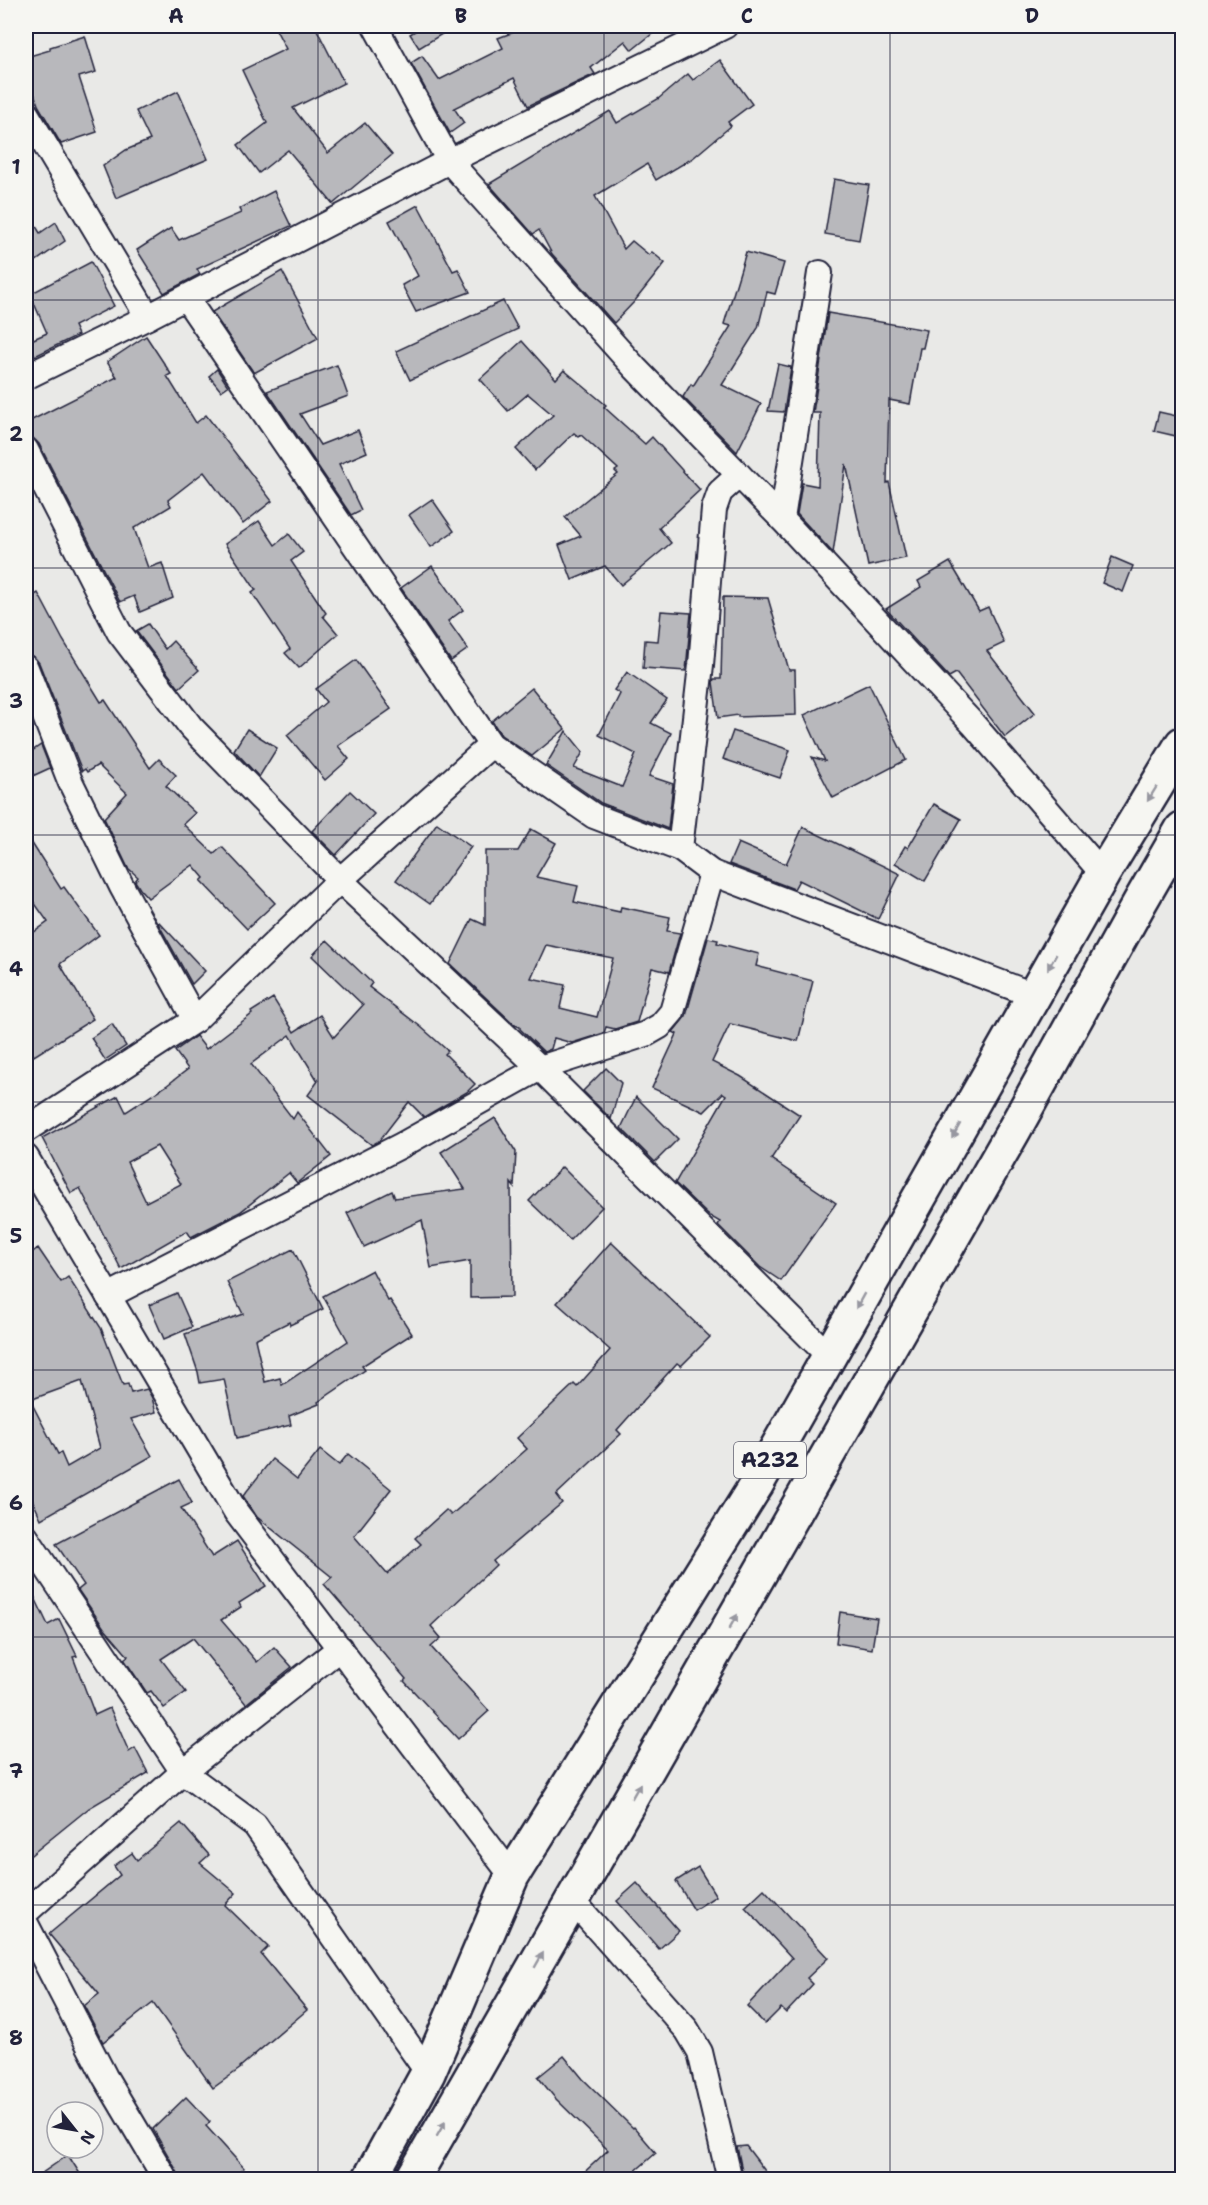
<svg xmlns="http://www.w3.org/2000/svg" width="1208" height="2205" font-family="'Shantell Sans',sans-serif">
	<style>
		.building { fill: #b8b8bc; stroke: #22223b; stroke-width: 1.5; fill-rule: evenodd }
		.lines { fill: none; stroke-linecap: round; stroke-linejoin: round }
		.street-casing { stroke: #22223b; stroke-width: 28 }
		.highway-casing { stroke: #22223b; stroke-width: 38 }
		.street { stroke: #f6f6f2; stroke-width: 24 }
		.highway { stroke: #f6f6f2; stroke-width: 33 }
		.oneway { fill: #9797a0 }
		.grid { fill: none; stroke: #22223b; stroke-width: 1.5; stroke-opacity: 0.55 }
		.labels { text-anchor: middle; stroke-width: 4.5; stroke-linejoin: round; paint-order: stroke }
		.shield { fill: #f6f6f2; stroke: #626272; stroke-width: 1.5 }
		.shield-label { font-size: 21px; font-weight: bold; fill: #22223b }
		.neatline { fill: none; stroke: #22223b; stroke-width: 2 }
		.grid-label { font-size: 20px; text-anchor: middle; font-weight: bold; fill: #22223b }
	</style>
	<rect width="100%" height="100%" fill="#e9e9e7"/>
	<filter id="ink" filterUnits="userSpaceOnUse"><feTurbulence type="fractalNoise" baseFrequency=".0167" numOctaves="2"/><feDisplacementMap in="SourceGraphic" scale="12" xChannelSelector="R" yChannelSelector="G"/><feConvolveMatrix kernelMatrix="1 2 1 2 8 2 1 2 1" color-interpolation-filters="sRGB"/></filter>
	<g filter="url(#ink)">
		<!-- building -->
		<g class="building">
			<path d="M274,26H315L344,83L293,108L328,153L365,123L392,155L333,204L288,150L259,173L238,145L267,123L242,70L286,49Z"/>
			<path d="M423,26H455L419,48L410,34Z"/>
			<path d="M530,26H662L632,50L625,41L591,68L595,74L528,106L514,78L454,108L464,123L450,133L411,63L422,56L439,80L503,48L498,38Z"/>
			<path d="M85,36L96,72L79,77L97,132L61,144L38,105L34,93L26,95V57L50,50V47Z"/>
			<path d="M720,60L752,104L728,122L731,126L693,158L656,180L647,164L595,196L624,249L632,241L649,255L652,252L665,263L634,302L614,323L552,254L539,230L533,234L489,184L610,111L617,123L658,99L688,74L693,80Z"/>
			<path d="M178,91L208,159L116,198L103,166L126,150L150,140L136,111Z"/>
			<path d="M834,179L869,185L859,240L825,234Z"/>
			<path d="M274,191L291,226L197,269L200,274L164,293L137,250L171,228L179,240L241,213L239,209Z"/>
			<path d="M418,205L453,271L458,269L470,292L416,312L402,285L418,276L389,221Z"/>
			<path d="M26,210L40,233L56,222L65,241L26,268Z"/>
			<path d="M746,252L784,263L775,294L767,292L758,328L722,385L761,404L737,452L683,397L691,384L693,386L731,326L724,324Z"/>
			<path d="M91,262L114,306L74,326L78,335L35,356L29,341L47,333L30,294Z"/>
			<path d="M282,271L318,338L254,373L212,312Z"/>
			<path d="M503,301L518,329L410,380L396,351Z"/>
			<path d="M828,313L927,330L923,348H920L910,404L889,400L887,483L889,482L906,558L868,566L846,464L833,553L797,514L802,483L818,486L820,413H813Z"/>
			<path d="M146,336L171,374L167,376L196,423L206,415L272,501L243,524L204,472L168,500L171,506L134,528L148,568L162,563L173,598L140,612L134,596L120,602L39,444L33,438L26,436V423L117,377L107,362Z"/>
			<path d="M522,341L556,379L564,370L606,405L604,407L645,444L652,437L700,490L659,528L671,543L621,585L605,566L572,580L559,545L581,536L565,517L618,474L615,471L618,469L581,435L579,437L574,433L535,470L516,449L553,415L528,394L508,411L480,379Z"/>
			<path d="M778,364L791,367L784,412L768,411Z"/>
			<path d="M337,365L348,396L300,414L320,445L358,430L367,452L339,464L361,510L351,515L267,391Z"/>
			<path d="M217,369L228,386L221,391L209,376Z"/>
			<path d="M1159,412L1181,417L1176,436L1154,431Z"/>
			<path d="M432,499L454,531L431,547L409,515Z"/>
			<path d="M259,521L275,545L289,534L303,552L291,561L326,613L323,616L338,634L299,668L285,653L290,649L252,593L256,590L225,544Z"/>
			<path d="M1112,557L1133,566L1123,592L1102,583Z"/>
			<path d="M950,562L979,611L988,607L1004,643L987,651L1035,713L1005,737L956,673L949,677L886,609L921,587L918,581Z"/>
			<path d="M432,566L463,610L448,621L468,649L451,661L401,588Z"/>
			<path d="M38,593L63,640L101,702L105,700L150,768L159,759L176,775L166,786L195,813L183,824L214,854L222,847L275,903L247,929L201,881L204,878L193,865L148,898L140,889L135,881L138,877L128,868L104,818L127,793L98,765L87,772L85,769L82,771L39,663L34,657L26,653V600Z"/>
			<path d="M723,597L768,598L789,670H795L796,715L738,717V715L718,718L713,682L714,679H721Z"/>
			<path d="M661,611L691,613L686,671L643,668L645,640L658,641Z"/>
			<path d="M148,624L165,649L173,641L199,670L179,688L136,631Z"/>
			<path d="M356,660L391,709L338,746L349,759L325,780L287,735L326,702L316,689Z"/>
			<path d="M627,672L667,700L651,723L671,733L649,776L673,784L668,829L601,803L546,765L566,731L583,752L574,768L622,787L636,754L599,735L620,694L614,690Z"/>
			<path d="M869,684L906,760L833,798L812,757L825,761L804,715Z"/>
			<path d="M532,688L565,729L532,756L501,735L492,721Z"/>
			<path d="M247,729L277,748L259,777L234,750Z"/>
			<path d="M733,731L790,750L780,778L723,759Z"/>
			<path d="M41,745L50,768L26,779V755Z"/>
			<path d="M350,791L374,814L336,855L312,831Z"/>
			<path d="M934,804L961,819L925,881L895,863L905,846L908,848Z"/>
			<path d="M437,823L471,847L430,904L396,880Z"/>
			<path d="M803,827L900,874L878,919L799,880L794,889L729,864L738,843L786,864Z"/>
			<path d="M531,829L556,843L536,877L578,886L574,902L620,912L621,907L670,917L667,931L680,933L669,972L652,968L637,1022L615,1029L606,1027L604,1033L572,1043L554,1038L551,1049L544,1052L520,1029V1027L515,1025L450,964L472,919L485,925V851H518ZM546,945L613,958L597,1017L560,1008L565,985L531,978Z"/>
			<path d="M26,834L61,889L64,887L99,935L60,964L93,1019L34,1056L26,1042V938L48,922L26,891Z"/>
			<path d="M159,922L205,971L192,984L158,923Z"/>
			<path d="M708,938L718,940L717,943L759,954L756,966L813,981L798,1041L730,1024L712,1062L740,1076L800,1115L771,1159L836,1203L781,1281L760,1267L718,1225L720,1222L708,1215L675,1183L726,1095L723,1093L704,1112L652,1088L677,1034L673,1032L686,1016Z"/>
			<path d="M327,940L372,983L369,987L421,1027L448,1051L445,1054L475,1084L467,1092L424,1117L409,1102L379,1141L372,1145L308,1095L318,1081L290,1035L251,1064L293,1119L297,1112L331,1156L297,1183L289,1173L240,1212L191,1237L187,1231L121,1269L80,1188L71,1193L42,1138L118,1096L126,1112L166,1086L188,1069L175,1051L196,1036L206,1049L252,1014L251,1012L273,998L294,1032L320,1015L334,1037L363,1005L312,956ZM157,1146L181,1184L146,1202L127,1162Z"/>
			<path d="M112,1024L126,1046L105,1060L91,1038Z"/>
			<path d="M606,1068L621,1083L611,1119L583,1091Z"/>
			<path d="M636,1097L678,1139L655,1162L621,1128Z"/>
			<path d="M495,1118L516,1152L514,1187L511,1183L512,1297L470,1298V1261L431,1268L422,1220L364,1247L347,1213L392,1191L395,1198L465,1189L441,1152Z"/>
			<path d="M562,1167L602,1207L570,1240L529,1201Z"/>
			<path d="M611,1242L710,1337L681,1366L677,1363L617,1430L621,1434L556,1495L562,1503L493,1561L496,1565L431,1626L441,1638L431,1647L489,1711L458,1739L404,1681L406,1679L324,1584L332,1577L257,1517L243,1496L272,1459L297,1479L320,1450L339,1465L348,1454L391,1489L354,1536L387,1574L421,1544L415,1538L446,1510L451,1515L527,1449L517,1438L574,1384L577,1387L610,1350L557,1303Z"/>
			<path d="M38,1248L61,1282L68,1277L101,1328L123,1385L128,1384L131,1393L147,1389L152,1398L156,1412L131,1419L152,1456L41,1519L26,1486V1257ZM82,1381L100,1448L67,1467L61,1453L58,1454L30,1400Z"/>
			<path d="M293,1249L323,1309L290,1325L289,1322L255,1339L265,1382L280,1378L282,1385L348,1341L323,1296L372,1270L388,1301L390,1300L412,1334L362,1366L365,1370L318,1402L319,1404L289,1416L291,1425L237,1438L224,1379L200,1383L198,1372L185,1334L243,1314L227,1282Z"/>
			<path d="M177,1293L192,1327L164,1339L149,1305Z"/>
			<path d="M179,1479L192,1503L181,1508L212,1557L237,1541L266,1586L239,1603L241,1607L221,1620L257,1662L274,1647L292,1667L246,1704L193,1638L161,1659L186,1692L164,1708L151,1691L147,1693L124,1659L128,1656L104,1628L78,1590L84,1585L56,1544Z"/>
			<path d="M26,1579L48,1625L59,1619L77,1656L73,1657L95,1715L110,1708L129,1752L135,1748L148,1773L89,1808L26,1859Z"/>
			<path d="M840,1612L877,1618L872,1649L836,1643Z"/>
			<path d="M181,1823L209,1855L200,1863L236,1893L225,1905L268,1947L261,1954L307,2010L240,2067L241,2068L213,2088L153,2003L103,2042L84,2006L99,1994L49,1934L120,1875L114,1866L132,1853L137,1860Z"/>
			<path d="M698,1867L716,1896L694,1910L676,1881Z"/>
			<path d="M637,1883L679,1931L659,1949L617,1901Z"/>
			<path d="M764,1889L828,1958L807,1978L813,1984L786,2013L781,2008L765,2024L747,2006L792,1958L745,1907Z"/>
			<path d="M564,2056L583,2079L633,2128L634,2127L656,2153L625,2180H576L608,2150L555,2098L538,2077Z"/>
			<path d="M186,2097L210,2122L206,2126L244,2168L230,2180H180L178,2173L153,2129Z"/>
			<path d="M746,2146L772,2180H744L737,2147Z"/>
			<path d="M68,2155L84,2180H32Z"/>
		</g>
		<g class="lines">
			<!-- street casing -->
			<g class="street-casing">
				<g id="street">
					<path d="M375,26L449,161L635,368L782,519L973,724L1103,874"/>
					<path d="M26,113L148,317"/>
					<path d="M186,298L491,745L594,816L680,849L712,873L1033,995"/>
					<path d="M26,377L148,317L449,161L725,26"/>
					<path d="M26,450L119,632L191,727L340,880L540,1068L829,1356"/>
					<path d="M782,519L820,273"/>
					<path d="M26,668L70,781L122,887L195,1020"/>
					<path d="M680,849L701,665L714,509L720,492L739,475"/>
					<path d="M26,1130L195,1020L340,880L491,745"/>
					<path d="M26,1157L236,1512L512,1876"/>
					<path d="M108,1296L402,1145L540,1068L646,1034L660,1026L672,1012L712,873"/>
					<path d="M26,1537L183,1772L255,1825L428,2073"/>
					<path d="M573,1901L687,2030L700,2052L730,2180"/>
					<path d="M26,1912L183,1772L340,1648"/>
					<path d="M26,1924L105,2077L166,2180"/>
				</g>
			</g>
			<!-- highway casing -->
			<g class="highway-casing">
				<g id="highway">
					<path d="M369,2180L428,2073L512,1876L756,1485L1103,874L1182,744"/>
					<path d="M412,2180L1014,1130L1140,902L1182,829"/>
				</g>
			</g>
			<!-- street -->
			<use href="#street" class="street"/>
			<!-- highway -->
			<use href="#highway" class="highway"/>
		</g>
		<!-- one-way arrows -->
		<defs><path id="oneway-solid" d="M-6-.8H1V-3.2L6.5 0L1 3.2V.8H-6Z" transform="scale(1.5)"/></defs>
		<g class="oneway">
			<use href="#oneway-solid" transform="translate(1152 794) rotate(122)"/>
			<use href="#oneway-solid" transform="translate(1052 962) rotate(120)"/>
			<use href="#oneway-solid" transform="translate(956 1131) rotate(119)"/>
			<use href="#oneway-solid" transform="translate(860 1301) rotate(119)"/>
			<use href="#oneway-solid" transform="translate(733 1622) rotate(-60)"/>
			<use href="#oneway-solid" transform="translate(636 1791) rotate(-60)"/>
			<use href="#oneway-solid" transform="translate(539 1960) rotate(-60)"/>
			<use href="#oneway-solid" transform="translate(441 2129) rotate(-60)"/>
		</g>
	</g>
	<!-- grid -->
	<path class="grid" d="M318,26V2180M604,26V2180M890,26V2180M26,300H1182M26,568H1182M26,835H1182M26,1102H1182M26,1370H1182M26,1637H1182M26,1905H1182"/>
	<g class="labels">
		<!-- shield labels -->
		<rect class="shield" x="734" y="1442" width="72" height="36" rx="4.5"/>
		<g class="shield-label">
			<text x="770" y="1467">A232</text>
		</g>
	</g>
	<!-- margin -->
	<rect width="1208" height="2205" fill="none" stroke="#f6f6f2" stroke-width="66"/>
	<!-- north arrow -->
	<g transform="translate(75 2130) rotate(121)"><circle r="28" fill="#f6f6f2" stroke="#a1a1a9" stroke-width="1.5"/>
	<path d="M0-4.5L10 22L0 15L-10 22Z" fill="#22223b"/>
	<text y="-9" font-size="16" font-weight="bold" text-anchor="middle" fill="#22223b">N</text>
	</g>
	<rect x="33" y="33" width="1142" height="2139" class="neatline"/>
	<g class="grid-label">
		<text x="176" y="23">A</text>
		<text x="461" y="23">B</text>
		<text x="747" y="23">C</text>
		<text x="1032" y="23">D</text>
		<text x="16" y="174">1</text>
		<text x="16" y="441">2</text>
		<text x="16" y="708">3</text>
		<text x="16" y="976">4</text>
		<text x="16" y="1243">5</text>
		<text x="16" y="1510">6</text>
		<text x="16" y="1778">7</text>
		<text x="16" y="2045">8</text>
	</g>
</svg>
